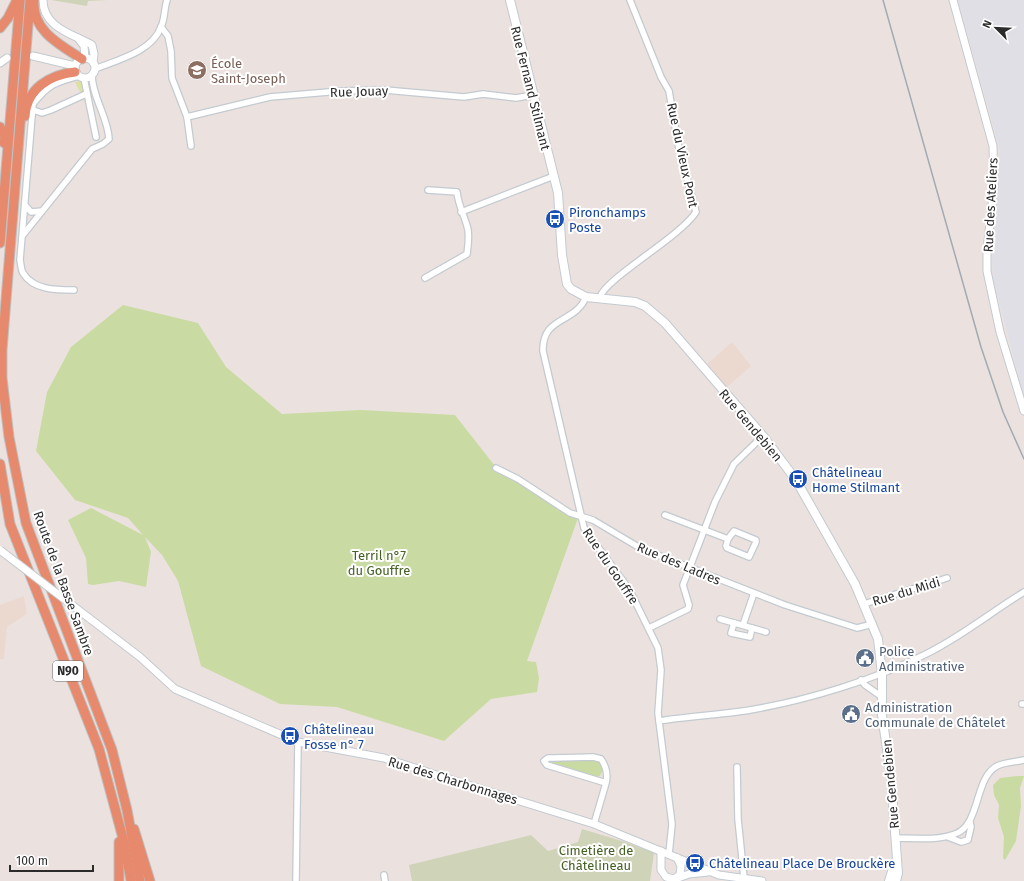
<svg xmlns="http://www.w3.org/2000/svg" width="1024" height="881" font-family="'Fira Sans',sans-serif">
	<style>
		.industrial { fill: #dfdfe5 }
		.education { fill: #ebd9d0 }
		.green { fill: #c9dba2 }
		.cemetery { fill: #cfd3b8 }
		.pitch { fill: #dce19f }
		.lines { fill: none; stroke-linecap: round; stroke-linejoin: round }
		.minor-casing { stroke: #c3cad0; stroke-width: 8 }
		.tertiary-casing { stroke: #c3cad0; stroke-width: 9 }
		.secondary-casing { stroke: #c3cad0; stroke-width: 10 }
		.trunk-casing { stroke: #bfbfbf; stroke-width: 11 }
		.minor { stroke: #fff; stroke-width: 5.5 }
		.tertiary { stroke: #fff; stroke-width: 7 }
		.secondary { stroke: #fff; stroke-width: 8 }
		.trunk { stroke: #e6896c; stroke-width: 9 }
		.rail { stroke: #a2aab3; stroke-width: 1.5 }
		.tertiary-bridge-casing { stroke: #c3cad0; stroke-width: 9; stroke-linecap: butt }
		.tertiary-bridge { stroke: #fff; stroke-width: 7 }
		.labels { text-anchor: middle; stroke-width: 4; stroke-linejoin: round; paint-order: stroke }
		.shield { fill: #fff; stroke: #6b6b6b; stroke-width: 1 }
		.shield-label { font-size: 12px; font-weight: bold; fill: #2b2b2b }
		.education-label { font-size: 13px; fill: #785e54; stroke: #fff; text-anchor: start }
		.street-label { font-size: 13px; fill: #2b2b2b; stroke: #fff }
		.transit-label { font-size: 13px; fill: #164399; stroke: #fff; text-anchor: start }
		.park-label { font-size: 13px; fill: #456023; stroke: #fff }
		.service-label { font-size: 13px; fill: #4e5e75; stroke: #fff; text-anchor: start }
	</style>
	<rect width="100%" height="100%" fill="#ebe2df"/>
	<!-- industrial -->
	<path class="industrial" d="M958,0H1024V398L993,278L991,251L1000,150Z"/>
	<!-- education -->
	<g class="education">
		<path d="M732,342L751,366L726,388L706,365Z"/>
		<path d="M24,596L27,614L7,627L4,659H0V605Z"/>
	</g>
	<!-- green -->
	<g class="green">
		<path d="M123,305L198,323L226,367L282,414L361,410L455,415L495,466L578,518L527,661L536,662L539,678L537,692L491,699L444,741L337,707L280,704L201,666L178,581L162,555L145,537L151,552L146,587L119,581L93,585L88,584L86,558L68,520L91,508L143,535L128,518L75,500L36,451L47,392L71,347Z"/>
		<path d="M591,759L599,760L603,769L600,776L596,777L553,765L552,762L553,761Z"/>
		<path d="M1017,776H1024L1020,788L1021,806L1016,841L1005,860L1003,858L1004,837L998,818L999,805L994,795L993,785L1000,778Z"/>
	</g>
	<!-- cemetery -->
	<g class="cemetery">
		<path d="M51,0H108L88,1L87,6Z"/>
		<path d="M582,829L625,842L654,853L650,881H412L409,865L531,835L548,851L578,842Z"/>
	</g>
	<!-- pitch -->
	<path class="pitch" d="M90,78L91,103L100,136L94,138L86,104L75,82Z"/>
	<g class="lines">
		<!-- minor casing -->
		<g class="minor-casing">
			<g id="minor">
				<path d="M161,27L168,36L171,51L172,78L187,117L191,146"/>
				<path d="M95,69C117,60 152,52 161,27C165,19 164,9 167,0"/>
				<path d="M84,78L96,137"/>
				<path d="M33,110L42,113L51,110L86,94"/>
				<path d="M187,117L270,97L340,91L385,90L464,97L483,94L516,98L533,95"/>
				<path d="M25,205L31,212L42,211"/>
				<path d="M461,212L554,176"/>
				<path d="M23,235L92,149L103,144L109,139C108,117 92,97 92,75"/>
				<path d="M425,278L467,254C468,246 470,234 467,226C464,215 458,204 457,192L428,190"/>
				<path d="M74,290C56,290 33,290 23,273C21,270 21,264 20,260L33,104C48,85 55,82 79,76"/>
				<path d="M586,297C575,324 542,316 543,351L584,528L629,589L658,648L661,670L658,713L672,824L669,854"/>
				<path d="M600,297C606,278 680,237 696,212L678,144L669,91L661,77L630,0"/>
				<path d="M496,468L518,479L570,513L593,520L640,548L785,605L857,628L873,624"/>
				<path d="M665,515L728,539L734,531L756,540V542L749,557L727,548L726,546L728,539"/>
				<path d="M864,604L947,578"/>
				<path d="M720,619L766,632"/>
				<path d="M734,623L731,633L750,637L752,628"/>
				<path d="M743,625L754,593"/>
				<path d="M649,628L688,609L689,605L683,585L715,502L734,464L763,436"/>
				<path d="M861,680L865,685L882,697"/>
				<path d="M1022,704H1024"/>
				<path d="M659,721C689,716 720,715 750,710C808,700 874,680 926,654C961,637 991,612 1024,592"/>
				<path d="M737,767L738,819L744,878"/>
				<path d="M594,824L606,783C608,774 606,766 601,759L593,757L553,758H548L544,761L547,765L606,783"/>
				<path d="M948,837L961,842L968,840L971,827L970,822"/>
				<path d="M895,838C914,838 937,841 955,834C981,825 974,778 997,766C1005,762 1016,762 1024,760"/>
				<path d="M384,875L385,881"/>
				<path d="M296,881L298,742"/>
			</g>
		</g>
		<!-- tertiary casing -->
		<g class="tertiary-casing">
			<g id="tertiary">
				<path d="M43,0C43,28 73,34 92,45L94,54L93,62"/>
				<path d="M953,0L993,146L994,187L987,250V271L1000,332L1024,411"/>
				<path d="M78,38L84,46L85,58"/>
				<path d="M33,56L75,66"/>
				<circle cx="85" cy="68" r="10"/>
				<path d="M0,63L7,58"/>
				<path d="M89,618L140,657L175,689L298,742L384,758L455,781L594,824L719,875L762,881"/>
				<path d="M661,851V870L666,877L674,879L680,875L681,866L677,858"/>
				<path d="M678,878L689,874L708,872"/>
			</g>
		</g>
		<!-- secondary casing -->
		<g class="secondary-casing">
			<g id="secondary">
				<path d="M510,0L558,193L562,255L567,284L571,289L586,297L635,302L645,306L665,323L763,436L796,480L855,584L878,639L882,674V715L891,777L898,873L896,881"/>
				<path d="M889,881L895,862"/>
			</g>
		</g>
		<!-- trunk casing -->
		<g class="trunk-casing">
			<g id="trunk">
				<path d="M30,0L2,350V378L9,437L26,523L112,750L127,810L140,881"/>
				<path d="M34,0C31,30 60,45 82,59"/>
				<path d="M0,28L8,18L17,0"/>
				<path d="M25,116C27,88 50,75 75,72"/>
				<path d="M0,127L5,137L4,143"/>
				<path d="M0,243L20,0"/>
				<path d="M0,464L10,524L99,749L124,842L131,881"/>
				<path d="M134,829L150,881"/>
				<path d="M119,881V842"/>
			</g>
		</g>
		<!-- minor -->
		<use href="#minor" class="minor"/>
		<!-- tertiary -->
		<use href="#tertiary" class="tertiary"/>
		<!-- secondary -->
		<use href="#secondary" class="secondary"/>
		<!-- trunk -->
		<use href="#trunk" class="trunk"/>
		<!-- rail -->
		<path class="rail" d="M883,0L981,347L1003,412L1024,459"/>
		<!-- tertiary-bridge casing -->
		<g class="tertiary-bridge-casing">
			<path id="tertiary-bridge" d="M0,550L89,618"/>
		</g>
		<!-- tertiary-bridge -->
		<use href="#tertiary-bridge" class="tertiary-bridge"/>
	</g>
	<!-- icons -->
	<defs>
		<g id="school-disc" transform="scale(1)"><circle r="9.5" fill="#8d6e63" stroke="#fff"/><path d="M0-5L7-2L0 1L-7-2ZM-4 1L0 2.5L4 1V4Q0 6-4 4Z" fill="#fff"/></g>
		<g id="bus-disc" transform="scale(1)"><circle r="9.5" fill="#1a4fb4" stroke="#fff"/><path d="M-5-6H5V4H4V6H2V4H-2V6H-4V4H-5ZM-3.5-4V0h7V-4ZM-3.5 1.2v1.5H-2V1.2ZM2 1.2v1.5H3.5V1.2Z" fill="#fff"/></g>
		<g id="civic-disc" transform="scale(1)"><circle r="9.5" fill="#5c6f8a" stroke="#fff"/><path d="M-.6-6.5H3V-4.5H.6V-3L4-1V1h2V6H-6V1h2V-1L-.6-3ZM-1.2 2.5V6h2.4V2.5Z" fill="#fff"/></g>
	</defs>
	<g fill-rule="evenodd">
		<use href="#school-disc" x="197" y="70"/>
		<use href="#bus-disc" x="555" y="219"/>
		<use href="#bus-disc" x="798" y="479"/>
		<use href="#civic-disc" x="865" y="658"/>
		<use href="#civic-disc" x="851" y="714"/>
		<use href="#bus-disc" x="290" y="736"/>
		<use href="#bus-disc" x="695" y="863"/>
	</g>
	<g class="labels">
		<!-- shield labels -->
		<rect class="shield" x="53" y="661" width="30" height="20" rx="3"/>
		<g class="shield-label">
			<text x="68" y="675">N90</text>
		</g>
		<!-- education labels -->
		<g class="education-label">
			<text x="211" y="68">École<tspan x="211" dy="15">Saint-Joseph</tspan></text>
		</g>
		<!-- street labels -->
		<g class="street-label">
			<text transform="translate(531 88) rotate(76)" y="5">Rue Fernand Stilmant</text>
			<text transform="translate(359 91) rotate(-2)" y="5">Rue Jouay</text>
			<text transform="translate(683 155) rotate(78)" y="5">Rue du Vieux Pont</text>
			<text transform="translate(990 205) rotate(-87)" y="5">Rue des Ateliers</text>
			<text transform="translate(751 425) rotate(50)" y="5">Rue Gendebien</text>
			<text transform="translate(679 563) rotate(23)" y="5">Rue des Ladres</text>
			<text transform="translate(611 566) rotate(56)" y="5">Rue du Gouffre</text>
			<text transform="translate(64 583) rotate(70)" y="5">Route de la Basse Sambre</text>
			<text transform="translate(906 591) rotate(-17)" y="5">Rue du Midi</text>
			<text transform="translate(453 780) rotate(17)" y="5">Rue des Charbonnages</text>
			<text transform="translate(890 784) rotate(-95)" y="5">Rue Gendebien</text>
		</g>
		<!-- transit labels -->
		<g class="transit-label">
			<text x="569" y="217">Pironchamps<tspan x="569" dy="15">Poste</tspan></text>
			<text x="812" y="477">Châtelineau<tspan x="812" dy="15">Home Stilmant</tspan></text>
			<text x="304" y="734">Châtelineau<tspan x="304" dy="15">Fosse n° 7</tspan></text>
			<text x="709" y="868">Châtelineau Place De Brouckère</text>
		</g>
		<!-- park labels -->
		<g class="park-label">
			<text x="379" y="560">Terril n°7<tspan x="379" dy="15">du Gouffre</tspan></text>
			<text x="596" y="855">Cimetière de<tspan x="596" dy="15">Châtelineau</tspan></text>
		</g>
		<!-- service labels -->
		<g class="service-label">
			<text x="879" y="656">Police<tspan x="879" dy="15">Administrative</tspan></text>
			<text x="865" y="712">Administration<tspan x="865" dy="15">Communale de Châtelet</tspan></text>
		</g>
	</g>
	<!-- north arrow -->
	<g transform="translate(996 28) rotate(294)" stroke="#ffffff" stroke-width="3" paint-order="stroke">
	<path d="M0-3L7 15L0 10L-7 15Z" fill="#2b2b2b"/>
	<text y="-6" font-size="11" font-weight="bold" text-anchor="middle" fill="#2b2b2b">N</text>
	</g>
	<!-- scale -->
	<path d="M10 865v6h83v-6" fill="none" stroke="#2b2b2b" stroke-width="2"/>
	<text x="16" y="865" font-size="12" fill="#2b2b2b" stroke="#ffffff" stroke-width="3" paint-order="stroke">100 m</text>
</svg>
